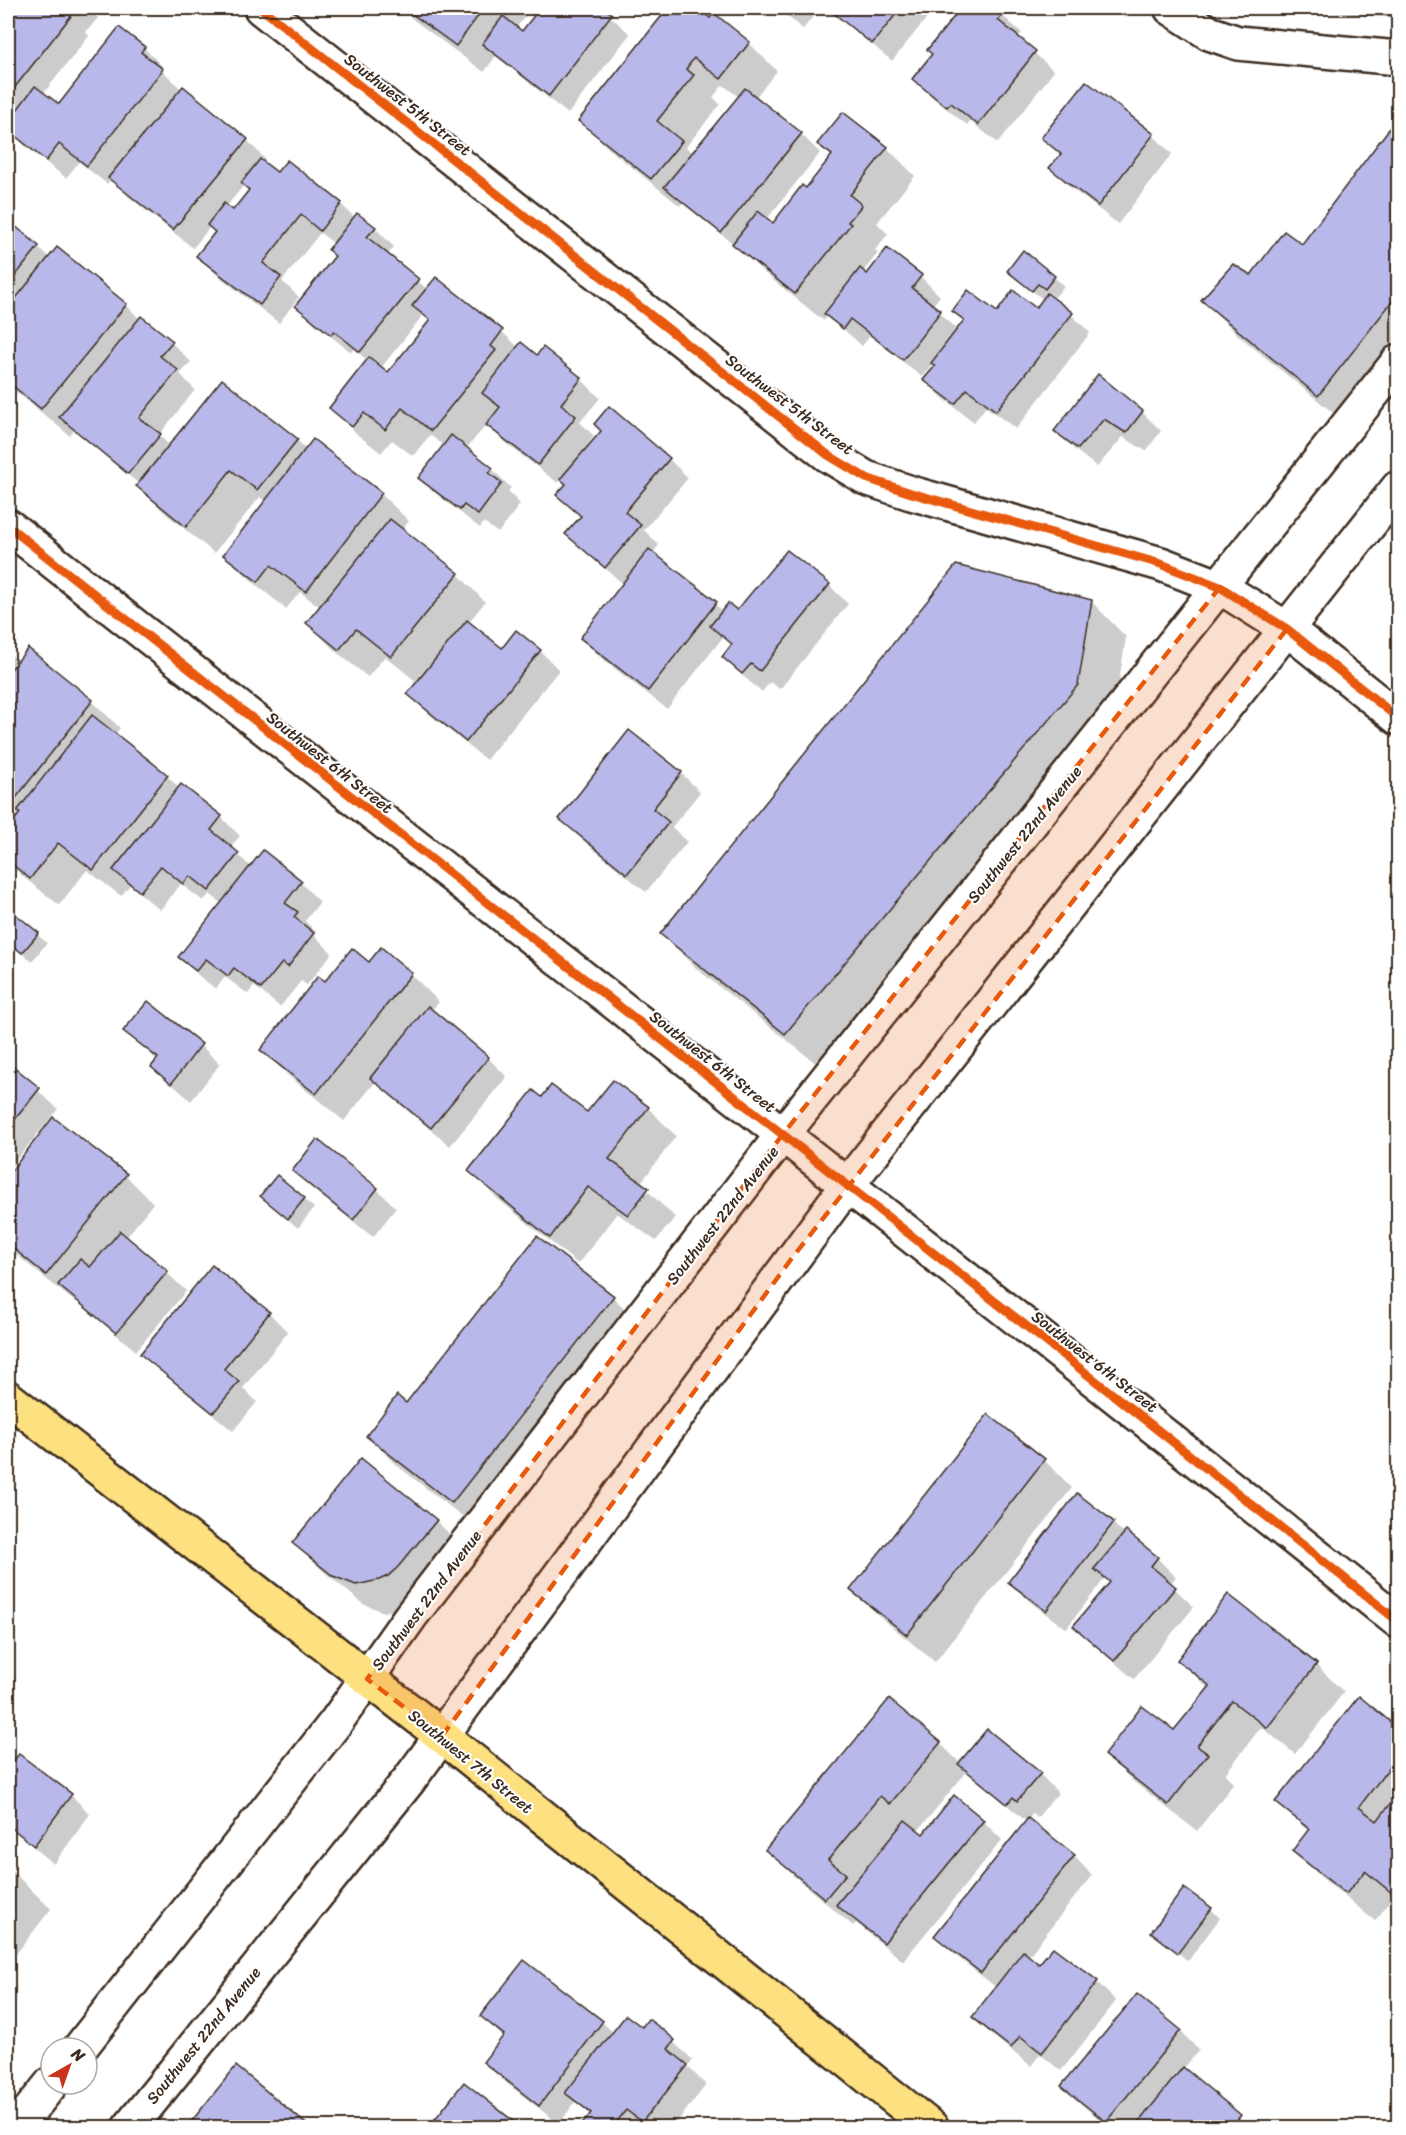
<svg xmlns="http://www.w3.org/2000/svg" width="1406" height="2135" font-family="Sriracha,sans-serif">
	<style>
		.shadow { fill: #0003; fill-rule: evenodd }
		.building { fill: #b8b8ea; stroke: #3b2a1e; stroke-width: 1.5 }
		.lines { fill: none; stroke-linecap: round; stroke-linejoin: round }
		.street-casing { stroke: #3b2a1e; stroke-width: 38 }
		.secondary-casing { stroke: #3b2a1e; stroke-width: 38 }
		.primary-casing { stroke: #3b2a1e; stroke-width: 38 }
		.street { stroke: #fff; stroke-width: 33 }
		.secondary { stroke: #fff; stroke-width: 33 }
		.primary { stroke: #fde080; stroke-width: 33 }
		.cycleway-casing { stroke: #fff; stroke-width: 13 }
		.cycleway { stroke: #e8590c; stroke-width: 9 }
		.marked { fill: #e8590c; fill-opacity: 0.2; stroke: #e8590c; stroke-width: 4.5; stroke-dasharray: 12 8; stroke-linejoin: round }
		.labels { text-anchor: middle; stroke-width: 4.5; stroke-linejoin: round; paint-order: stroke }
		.street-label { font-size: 16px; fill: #3b2a1e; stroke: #fff }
	</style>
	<rect width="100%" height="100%" fill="#fff"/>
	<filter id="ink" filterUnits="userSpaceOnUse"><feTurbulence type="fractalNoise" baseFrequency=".0167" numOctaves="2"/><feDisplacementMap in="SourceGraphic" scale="12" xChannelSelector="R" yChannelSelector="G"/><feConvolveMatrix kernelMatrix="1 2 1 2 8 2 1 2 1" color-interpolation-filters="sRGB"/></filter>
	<g filter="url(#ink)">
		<!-- shadow -->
		<g class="shadow">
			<path d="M8,8H87L98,18L86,32L89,36L43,94L59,106L144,48L163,67L161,69L182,90L247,140L265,159L263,163L277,174L287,162L341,204L355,218L358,215L375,228L394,247L387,255L427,289L436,279L502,332L518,347L581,379L600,398L580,422L594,436L587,446L669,459L688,478L644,530L659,545L652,554L723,611L738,612L787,552L829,585L848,604L780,689L770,682L762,692L743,676L724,657L733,646L723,637L667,709L600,657L582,638L623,584L567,534L581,517L558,495L568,484L562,478L558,483L507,444L487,424L466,449L492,469L511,488L508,491L520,504L498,533L484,522L480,528L439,496L420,478L444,446L430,435L413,456L392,440L381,453L358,435L331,408L368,361L354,349L351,352L316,325L297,306L336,257L335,244L320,233L282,281L299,297L279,323L217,275L198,256L216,233L210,227L193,248L129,197L111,179L107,184L79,162L66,178L25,146L8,129ZM244,185L250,191L233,213L226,207ZM423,315L430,322L388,374L381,368Z"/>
			<path d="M401,8H532L516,28L522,33L542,8H601L630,34L568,114L496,56L484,72L415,21Z"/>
			<path d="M670,8H694L710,20L749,43L777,71L755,98L801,134L820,153L766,220L773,225L806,190L832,157L819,144L887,148L915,176L877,223L888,234L875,250L878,253L863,272L868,276L921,277L940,296L932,306L958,330L965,322L954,311L997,314L1036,310L1044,300L1018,280L1054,277L1064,286L1055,297L1048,292L1046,294L1072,315L1090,333L1016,429L986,407L974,422L944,399L925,380L937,366L933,363L922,377L870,336L862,346L828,315L824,321L762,271L741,250L682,203L680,206L608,148L580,120ZM723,85L739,97L693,154L686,147L720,104L713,97Z"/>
			<path d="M777,8H820L803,29Z"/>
			<path d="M828,8H935L892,61Z"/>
			<path d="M963,8H994L1022,33L1018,38L1054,71L998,143L970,121L967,125L933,98L914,79L933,55L929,50Z"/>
			<path d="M1270,8H1398V18Z"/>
			<path d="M1398,119V374L1354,430L1238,335L1203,300L1251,277L1303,246Z"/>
			<path d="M1153,135L1172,154L1118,224L1070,187L1051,168L1061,156L1043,138Z"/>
			<path d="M8,222L50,258L57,249L126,305L140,319L141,318L172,343L191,362L180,374L195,390L159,435L170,446L297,440L306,450L381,494L409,521L402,530L458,574L485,602L468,623L502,650L540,651L559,670L486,760L428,713L409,694L418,683L385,656L368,677L335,651L308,623L320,607L300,592L286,609L253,582L225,555L266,502L260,497L214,553L165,513L138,486L139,484L74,430L70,436L8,385Z"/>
			<path d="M1099,376L1142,412L1161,431L1146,451L1123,437L1097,467L1075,450L1056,431Z"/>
			<path d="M1091,601L1126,637L1113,721L822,1068L697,969L662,934Z"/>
			<path d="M8,651L18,662L92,701L120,728L115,735L167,776L179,788L221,817L240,836L230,848L251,867L263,852L301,883L320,902L305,921L316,932L314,935L332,953L307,985L301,981L280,1007L254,986L248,994L225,977L216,989L199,976L180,957L222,904L210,894L203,901L181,884L160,910L130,885L121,896L87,870L59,905L22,876L8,862V831L16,821L8,814Z"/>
			<path d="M629,732L681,773L700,792L672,827L687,842L646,892L580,838L561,819Z"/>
			<path d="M8,910L47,943L32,961L8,942Z"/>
			<path d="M411,974L439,1002L431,1011L488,1058L507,1077L450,1146L391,1097L376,1081L344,1121L290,1077L262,1050L326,984Z"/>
			<path d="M148,1003L201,1046L220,1064L191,1101L153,1067L158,1061L125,1031Z"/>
			<path d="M13,1068L58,1109L8,1170V1075Z"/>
			<path d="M613,1082L648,1108L676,1136L640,1184L675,1217L656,1241L617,1213L578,1264L498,1199L470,1171L542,1099L587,1114Z"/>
			<path d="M53,1119L126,1176L153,1203L126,1238L167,1273L186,1291L136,1351L76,1301L75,1302L8,1248V1177Z"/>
			<path d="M318,1141L377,1189L396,1208L373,1237L313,1190L294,1171Z"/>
			<path d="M277,1177L314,1208L298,1228L262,1196Z"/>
			<path d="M213,1267L269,1313L288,1332L243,1388L257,1402L233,1431L161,1372L142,1354Z"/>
			<path d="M613,1297L641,1325L480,1530L395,1464L368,1436Z"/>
			<path d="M988,1416L1044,1460L1072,1488L935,1662L880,1617L852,1590Z"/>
			<path d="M1077,1496L1113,1523L1125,1535L1127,1533L1157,1558L1176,1577L1170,1584L1194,1607L1134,1679L1094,1645L1075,1626L1110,1583L1105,1578L1066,1629L1029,1601L1010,1582Z"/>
			<path d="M436,1521L464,1548L407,1607L384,1612L363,1604L322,1570L294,1543Z"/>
			<path d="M1179,1660L1316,1665L1344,1692L1295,1754L1261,1727L1225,1774L1234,1783L1197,1831L1134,1782L1106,1755L1175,1732L1209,1689Z"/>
			<path d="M1359,1699L1398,1730V1902L1393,1897L1375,1921L1322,1878L1294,1851L1309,1832L1277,1802Z"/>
			<path d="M940,1743L960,1763L1040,1774L1058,1793L1037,1818L1032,1814L1028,1820L1074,1856L1092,1875L1028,1957L1040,1966L1097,1982L1116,2001L1061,2071L1040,2054L1031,2066L993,2036L974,2017L997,1988L955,1955L936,1936L1027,1822L967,1771L917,1832L923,1836L983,1821L1002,1840L903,1961L856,1923L853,1926L795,1877L767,1850Z"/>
			<path d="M19,1756L71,1795L90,1814L54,1864L8,1826V1769Z"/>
			<path d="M8,1867L51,1909L8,1964Z"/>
			<path d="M1211,1909L1220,1918L1188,1961L1153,1932Z"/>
			<path d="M524,1962L602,2022L614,2033L642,2029L661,2031L693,2060L688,2067L706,2085L676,2123L682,2128H581L591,2116L576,2101L559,2124L504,2081L485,2062L504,2038L482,2016Z"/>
			<path d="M1180,2031L1199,2050L1183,2069L1251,2128H1110L1082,2105L1063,2086Z"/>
			<path d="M1398,2120V2128H1393Z"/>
		</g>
		<!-- building -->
		<g class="building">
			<path d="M8,8H72L68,13L71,16L8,96Z"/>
			<path d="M404,8H484L456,46Z"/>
			<path d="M540,8H604L612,14L549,96L482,44L503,16L522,31Z"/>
			<path d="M668,8H697L710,18L714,13L750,42L721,79L694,58L686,69L694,75L657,121L682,141L651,179L578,121Z"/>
			<path d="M827,8H901L872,44Z"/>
			<path d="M961,8H997L1004,13L998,20L1036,51L978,125L951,103L947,107L912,79L932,54L927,50Z"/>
			<path d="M119,27L145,47L141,52L163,69L87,166L59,144L46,161L8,130V122L35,86L59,104Z"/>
			<path d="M1086,81L1154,134L1098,206L1049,168L1061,154L1041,138Z"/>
			<path d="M183,86L248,139L173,230L108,178Z"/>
			<path d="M745,88L802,133L721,233L664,187Z"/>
			<path d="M843,112L888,147L850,195L862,205L848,222L851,224L795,294L732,244L758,211L773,223L802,185L806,188L832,155L817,144Z"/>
			<path d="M1398,117V294L1318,396L1201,300L1233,264L1251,275L1284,231L1302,244Z"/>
			<path d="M260,159L277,172L287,160L342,203L320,231L301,215L263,263L281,277L260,305L196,256L215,232L207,225L224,203L233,210L249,190L241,183Z"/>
			<path d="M357,213L376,227L367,237L419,279L360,352L334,331L331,335L295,306L335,256L328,250Z"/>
			<path d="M8,220L39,246L8,285Z"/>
			<path d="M57,247L127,304L41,409L8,382V308Z"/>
			<path d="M887,248L922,275L912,288L941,311L903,360L850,319L843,329L824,314L860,268L867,274Z"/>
			<path d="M1023,250L1055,276L1045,289L1038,284L1032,291L1007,271Z"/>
			<path d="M436,277L503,330L491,346L496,350L431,431L402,408L385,430L364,413L352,427L329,408L369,357L388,372L430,320L412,306Z"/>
			<path d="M968,290L997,312L1013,290L1036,308L1047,293L1073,313L996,411L967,389L955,404L923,380L935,366L931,363L964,320L952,311Z"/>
			<path d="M141,316L173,341L160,356L178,370L139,418L161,434L128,474L59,417Z"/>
			<path d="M521,342L537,355L543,347L582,378L561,404L576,416L538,465L486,425L500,407L482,393Z"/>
			<path d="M1098,374L1143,411L1126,433L1104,419L1078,449L1054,431Z"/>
			<path d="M222,379L298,439L257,490L231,470L186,527L136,486Z"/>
			<path d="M609,406L670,458L625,512L641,525L605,568L565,534L581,516L556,495L566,484L560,479L601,431L594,424Z"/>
			<path d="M451,435L493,468L489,473L502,483L478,515L464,505L460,510L418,478Z"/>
			<path d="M313,439L382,493L306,592L271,565L258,582L223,555Z"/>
			<path d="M390,519L459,573L391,657L356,629L339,650L306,623Z"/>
			<path d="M649,549L717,602L648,691L580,638Z"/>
			<path d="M787,550L830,584L760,671L751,664L742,674L722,657L732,644L710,626L728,603L737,610Z"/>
			<path d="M956,565L1092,600L1078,685L785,1034L660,934Z"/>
			<path d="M467,620L502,648L516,630L541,650L466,742L407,694Z"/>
			<path d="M28,648L93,700L8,808V673Z"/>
			<path d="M92,715L168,775L93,870L58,843L30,879L8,861V829L20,813L17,811Z"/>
			<path d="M629,730L682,772L653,809L669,822L627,874L559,819Z"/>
			<path d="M181,784L222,816L211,830L239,853L209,891L190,876L183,884L161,866L140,892L113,870Z"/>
			<path d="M263,850L302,881L285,903L298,912L294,917L314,933L288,967L282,963L261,989L234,968L228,976L206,959L196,971L178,957Z"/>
			<path d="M8,908L39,933L22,953L8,942Z"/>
			<path d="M381,947L412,973L316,1094L260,1050L318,976L325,981L352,948L369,962Z"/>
			<path d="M148,1001L202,1044L171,1084L151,1067L158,1058L123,1031Z"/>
			<path d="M428,1006L489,1057L431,1128L370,1078Z"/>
			<path d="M13,1066L40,1088L8,1128V1072Z"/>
			<path d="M613,1080L649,1107L609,1159L649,1188L628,1215L588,1187L550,1238L468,1171L533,1090L542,1097L551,1085L587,1112Z"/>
			<path d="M53,1117L127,1174L46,1275L8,1244V1175Z"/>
			<path d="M317,1139L378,1188L353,1220L292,1171Z"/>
			<path d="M277,1175L305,1198L288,1219L260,1196Z"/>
			<path d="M120,1231L168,1271L116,1333L58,1285L80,1259L90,1267Z"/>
			<path d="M537,1236L614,1296L452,1503L366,1436L397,1395L406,1403Z"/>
			<path d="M212,1265L270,1312L224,1369L239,1382L213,1413L140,1354Z"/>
			<path d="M988,1414L1045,1459L907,1635L850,1590Z"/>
			<path d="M361,1458L437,1520L398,1567L388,1576L379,1580L356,1585L333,1576L292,1543Z"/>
			<path d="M1077,1493L1114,1522L1046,1611L1008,1582Z"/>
			<path d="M1126,1531L1158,1557L1151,1566L1176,1587L1114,1661L1073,1626L1110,1582L1094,1569Z"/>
			<path d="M1228,1594L1317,1664L1267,1728L1232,1701L1197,1746L1208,1754L1168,1805L1104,1755L1142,1706L1174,1730L1210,1686L1177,1660Z"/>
			<path d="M1359,1696L1398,1728V1756L1359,1807L1377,1821L1398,1794V1898L1365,1871L1346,1894L1292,1851L1309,1829L1275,1802Z"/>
			<path d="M889,1699L941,1742L890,1804L880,1796L828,1860L846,1874L825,1899L765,1850Z"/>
			<path d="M987,1729L1041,1773L1017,1801L1013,1797L1007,1804L958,1764Z"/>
			<path d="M19,1754L72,1794L34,1846L8,1825V1767Z"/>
			<path d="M954,1795L984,1820L884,1943L836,1905L905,1820L923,1834Z"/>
			<path d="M1028,1818L1075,1855L981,1973L934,1936Z"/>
			<path d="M1184,1888L1212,1908L1178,1953L1151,1932Z"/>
			<path d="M1053,1947L1098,1981L1042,2053L1020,2036L1011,2048L972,2017L1023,1951L1039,1964Z"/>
			<path d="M524,1960L603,2021L539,2106L483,2062L504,2035L480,2016Z"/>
			<path d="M1137,1994L1181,2030L1106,2122L1061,2086Z"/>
			<path d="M626,2015L642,2027L648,2019L662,2029L675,2040L668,2049L688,2065L642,2122L626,2110L612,2128H579L591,2113L565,2093Z"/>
			<path d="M236,2066L311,2128H186Z"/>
			<path d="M1183,2067L1241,2115L1231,2128H1134Z"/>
			<path d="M464,2082L522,2128H428Z"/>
		</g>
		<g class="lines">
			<!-- street casing -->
			<g class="street-casing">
				<g id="street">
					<path d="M261,8L828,455L866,478L911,493L1161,564L1220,587L1287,629L1398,718"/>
					<path d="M1171,8L1209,33L1238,43L1398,58"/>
				</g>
			</g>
			<!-- secondary casing -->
			<g class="secondary-casing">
				<g id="secondary">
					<path d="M8,526C471,892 938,1253 1398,1621"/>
					<path d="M80,2048L336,1722L410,1617L783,1134L1398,362"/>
					<path d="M16,2128L51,2084"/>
					<path d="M129,2128L409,1780L848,1184L1398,488"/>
				</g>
			</g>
			<!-- primary casing -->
			<g class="primary-casing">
				<path id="primary" d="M8,1398L442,1736L932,2128"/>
			</g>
			<!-- street -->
			<use href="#street" class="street"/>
			<!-- secondary -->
			<use href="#secondary" class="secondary"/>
			<!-- primary -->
			<use href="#primary" class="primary"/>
			<!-- cycleway casing -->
			<g class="cycleway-casing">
				<g id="cycleway">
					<path d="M261,8L828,455L866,478L911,493L1161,564L1220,587L1287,629L1398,718"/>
					<path d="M8,526C471,892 938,1253 1398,1621"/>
				</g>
			</g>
			<!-- cycleway -->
			<use href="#cycleway" class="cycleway"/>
		</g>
	</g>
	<!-- marked area -->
	<path class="marked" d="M1220,587L1287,629L792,1258L442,1736L367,1679L783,1134Z"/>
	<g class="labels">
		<!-- street labels -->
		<g class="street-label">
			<text transform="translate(408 104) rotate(38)" y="6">Southwest 5th Street</text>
			<text transform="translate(790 404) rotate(37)" y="6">Southwest 5th Street</text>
			<text transform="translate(330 762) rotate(38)" y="6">Southwest 6th Street</text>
			<text transform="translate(1024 834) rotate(-51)" y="6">Southwest 22nd Avenue</text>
			<text transform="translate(713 1061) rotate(38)" y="6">Southwest 6th Street</text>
			<text transform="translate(722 1215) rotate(-52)" y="6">Southwest 22nd Avenue</text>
			<text transform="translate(1095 1361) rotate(38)" y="6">Southwest 6th Street</text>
			<text transform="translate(426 1600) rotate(-53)" y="6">Southwest 22nd Avenue</text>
			<text transform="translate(471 1761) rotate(39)" y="6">Southwest 7th Street</text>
			<text transform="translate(203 2035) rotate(-51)" y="6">Southwest 22nd Avenue</text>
		</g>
	</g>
	<!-- margin -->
	<rect width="1406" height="2135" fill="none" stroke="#fff" stroke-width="30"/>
	<rect x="15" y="15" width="1376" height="2105" fill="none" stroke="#3b2a1e" stroke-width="2" filter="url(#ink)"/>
	<!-- north arrow -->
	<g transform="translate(69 2066) rotate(40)"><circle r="28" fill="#ffffff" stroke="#b1aaa5" stroke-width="1.5"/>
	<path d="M0-4.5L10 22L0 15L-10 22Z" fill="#c8321e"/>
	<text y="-9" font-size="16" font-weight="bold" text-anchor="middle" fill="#3b2a1e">N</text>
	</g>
</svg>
